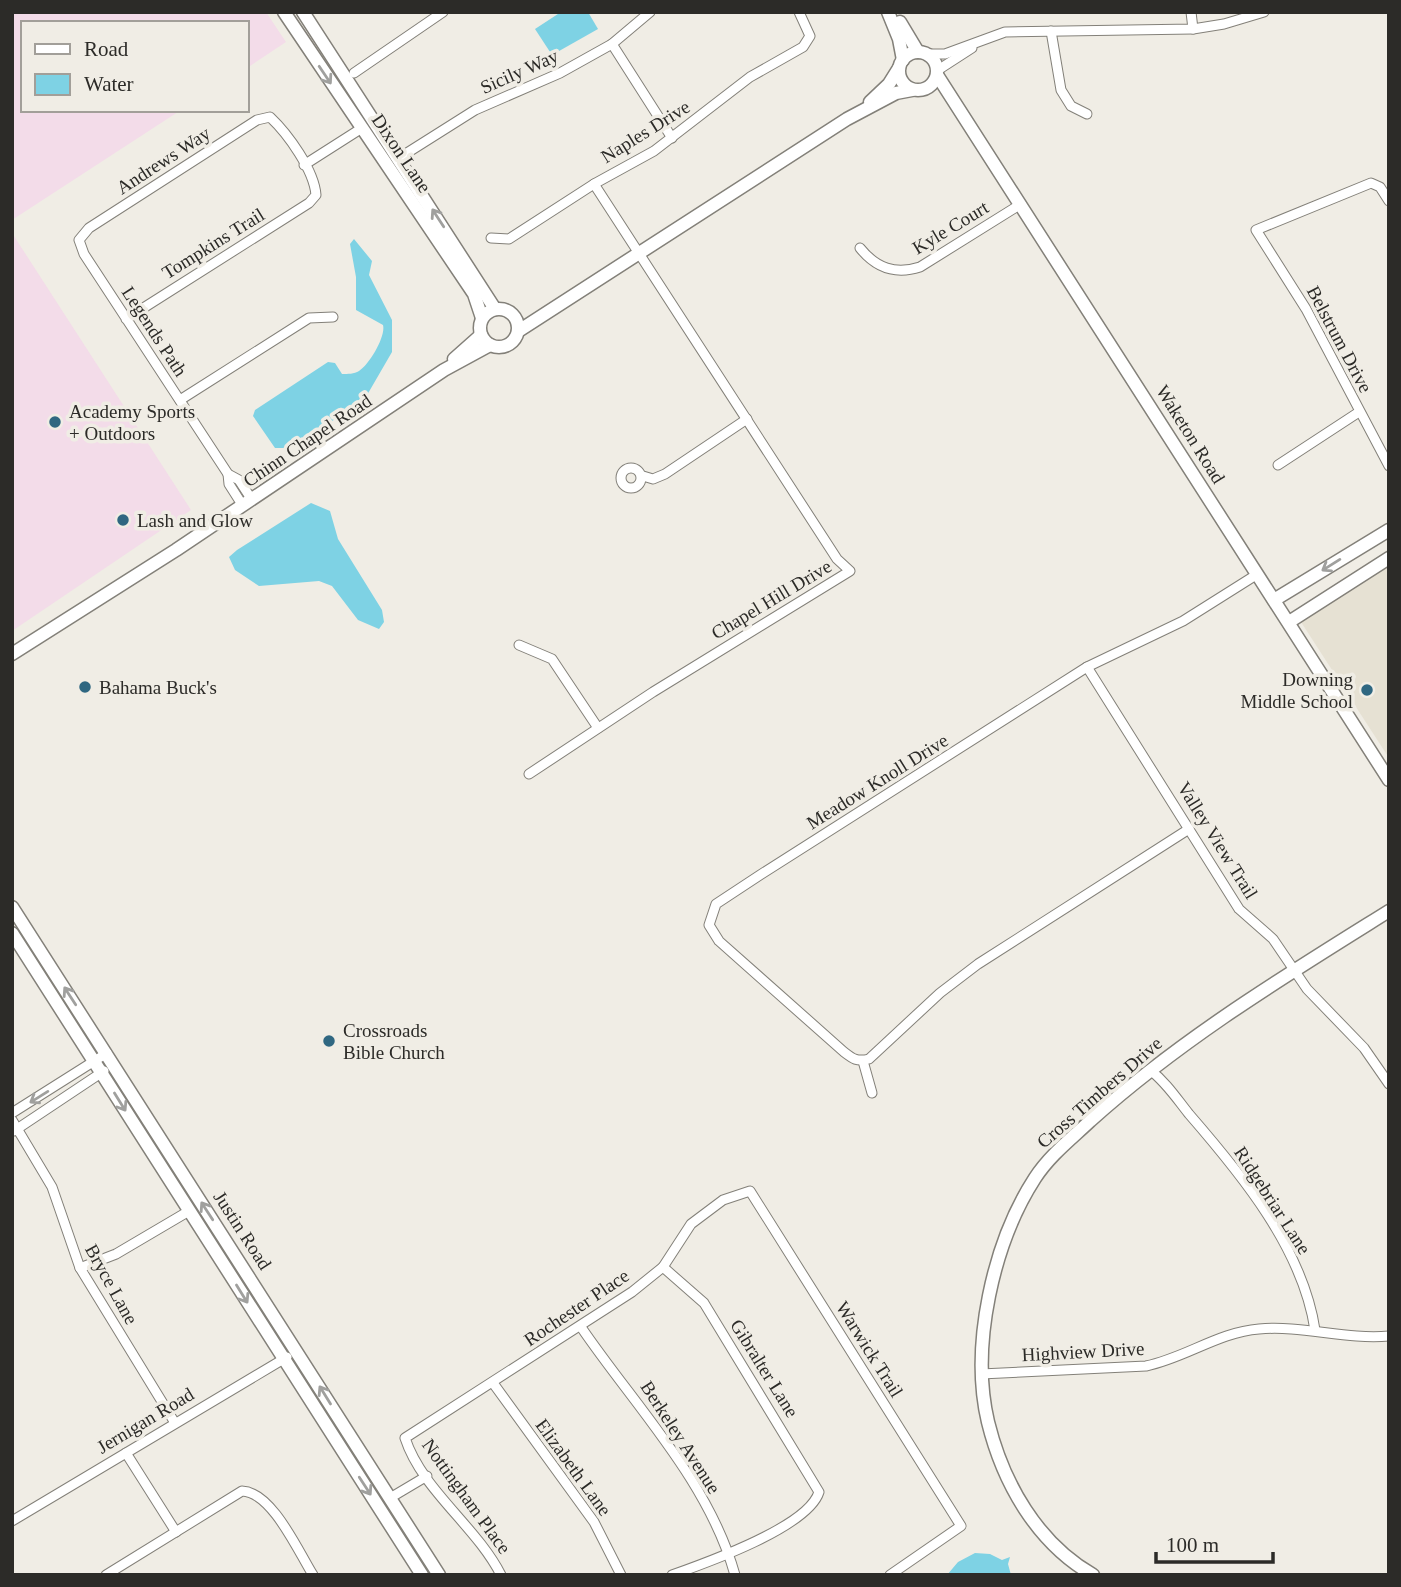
<svg xmlns="http://www.w3.org/2000/svg" width="1401" height="1587" font-family="'Times New Roman',serif">
	<style>
		.commercial { fill: #f3dce9 }
		.built { fill: #e6e1d3 }
		.water { fill: #7ed2e4 }
		.lines { fill: none; stroke-linecap: round; stroke-linejoin: round }
		.street-casing { stroke: #838079; stroke-width: 11 }
		.secondary-casing { stroke: #838079; stroke-width: 15 }
		.street { stroke: #fff; stroke-width: 9 }
		.secondary { stroke: #fff; stroke-width: 12 }
		.oneway { stroke: #a0a09e }
		.poi-dot { fill: #2f6781; stroke: #f0ede5; stroke-width: 2.5 }
		.labels { text-anchor: middle; stroke-width: 7; stroke-linejoin: round; paint-order: stroke }
		.street-label { font-size: 19px; fill: #2c2b28; stroke: #f0ede5 }
		.poi-label { font-size: 19px; fill: #2c2b28; stroke: #f0ede5; text-anchor: start }
	</style>
	<rect width="100%" height="100%" fill="#f0ede5"/>
	<!-- commercial -->
	<g class="commercial">
		<path d="M12,12H266L286,42L247,68V23H23V110H181L12,220Z"/>
		<path d="M12,233L191,510L12,631Z"/>
	</g>
	<!-- built -->
	<path class="built" d="M1389,566V758L1301,622Z"/>
	<!-- water -->
	<g class="water">
		<path d="M561,12H588L598,29L552,55L535,29Z"/>
		<path d="M354,239L372,261L369,275L392,320V352L363,402L288,448H275L253,416L255,410L328,362L335,363L342,374C348,374 354,374 359,371C370,364 386,336 383,325L356,310V277L350,244Z"/>
		<path d="M311,503L330,511L338,539L382,610L384,622L379,629L358,620L332,586L319,581L259,586L235,570L229,557L237,550Z"/>
		<path d="M975,1553L990,1554L1002,1560L1010,1557L1008,1564L1011,1575H947L958,1562Z"/>
	</g>
	<g class="lines">
		<!-- street casing -->
		<g class="street-casing">
			<g id="street">
				<path d="M1191,12L1193,29"/>
				<path d="M1051,31L1061,90L1071,106L1087,114"/>
				<path d="M612,44L672,138"/>
				<path d="M928,54H945L1005,32L1193,29L1224,24L1264,12"/>
				<path d="M938,70L972,48"/>
				<path d="M354,73L443,12"/>
				<path d="M399,158L475,110L560,73L612,44L650,12"/>
				<path d="M304,165L362,128"/>
				<path d="M1389,201L1380,187L1371,183L1256,230L1306,309L1389,466"/>
				<path d="M491,238L509,239L594,184L654,151L750,77L803,47L810,36L799,12"/>
				<path d="M860,248C876,268 895,275 920,267L1021,204"/>
				<path d="M126,319L309,203L316,195C314,170 288,134 270,117L257,120L89,228L79,240L84,254L228,474L239,480L252,500"/>
				<path d="M180,400L309,318L333,317"/>
				<path d="M1278,465L1359,412"/>
				<circle cx="631" cy="478" r="10"/>
				<path d="M228,474L229,484L243,506"/>
				<path d="M643,476L653,479L665,474L747,419"/>
				<path d="M519,645L552,659L598,728"/>
				<path d="M1087,667L1239,909L1273,939L1307,989L1364,1048L1389,1084"/>
				<path d="M529,774L653,692L850,571L837,559L594,184"/>
				<path d="M1189,829L978,964L940,993L869,1059C857,1062 853,1059 844,1052L719,941L709,925L716,904L760,875L1087,667L1183,621L1256,575"/>
				<path d="M863,1061L872,1093"/>
				<path d="M1150,1070C1166,1082 1177,1099 1189,1114C1242,1175 1303,1249 1315,1330"/>
				<path d="M12,1113L107,1053"/>
				<path d="M12,1120L52,1187L80,1268L175,1423"/>
				<path d="M14,1131L104,1071"/>
				<path d="M663,1267L704,1303L819,1492C808,1527 706,1563 672,1575"/>
				<path d="M80,1268L116,1254L189,1211"/>
				<path d="M581,1327C634,1405 709,1481 735,1575"/>
				<path d="M981,1374L1146,1366C1185,1358 1219,1332 1259,1329C1302,1325 1346,1340 1389,1336"/>
				<path d="M493,1383L594,1522L621,1575"/>
				<path d="M126,1453L176,1532"/>
				<path d="M390,1498L427,1476"/>
				<path d="M12,1521L287,1357"/>
				<path d="M106,1575L242,1491C272,1492 298,1551 313,1575"/>
				<path d="M501,1575C476,1526 422,1490 405,1438L632,1292L663,1267L691,1224L723,1200L750,1191L961,1526L890,1575"/>
			</g>
		</g>
		<!-- secondary casing -->
		<g class="secondary-casing">
			<g id="secondary">
				<path d="M284,12L474,294L482,318"/>
				<path d="M303,12L495,309"/>
				<path d="M888,12L899,39L903,60"/>
				<path d="M900,22L918,52"/>
				<circle cx="918" cy="71" r="19"/>
				<path d="M937,75L1389,780"/>
				<path d="M870,102L889,84L899,68"/>
				<circle cx="499" cy="328" r="19"/>
				<path d="M520,330L847,119L896,93L912,90"/>
				<path d="M454,359L481,335"/>
				<path d="M1274,600L1389,530"/>
				<path d="M1289,622L1389,558"/>
				<path d="M12,654L176,550L444,370L490,345"/>
				<path d="M12,907L439,1575"/>
				<path d="M12,933L422,1575"/>
				<path d="M1093,1575C1037,1543 1003,1483 988,1422C970,1346 993,1243 1035,1178C1050,1155 1071,1139 1090,1121C1181,1039 1285,976 1389,911"/>
			</g>
		</g>
		<!-- street -->
		<use href="#street" class="street"/>
		<!-- secondary -->
		<use href="#secondary" class="secondary"/>
	</g>
	<!-- one-way arrows -->
	<defs><path id="oneway-shaft" d="M-6 0H5M1.5-3L5.5 0L1.5 3" fill="none" stroke-width="1.6" stroke-linecap="round" stroke-linejoin="round" transform="scale(1.75)"/></defs>
	<g class="oneway">
		<use href="#oneway-shaft" transform="translate(325 75) rotate(56)"/>
		<use href="#oneway-shaft" transform="translate(438 218) rotate(-123)"/>
		<use href="#oneway-shaft" transform="translate(1331 565) rotate(148)"/>
		<use href="#oneway-shaft" transform="translate(70 996) rotate(-123)"/>
		<use href="#oneway-shaft" transform="translate(39 1097) rotate(148)"/>
		<use href="#oneway-shaft" transform="translate(120 1102) rotate(58)"/>
		<use href="#oneway-shaft" transform="translate(207 1211) rotate(-123)"/>
		<use href="#oneway-shaft" transform="translate(242 1294) rotate(58)"/>
		<use href="#oneway-shaft" transform="translate(325 1395) rotate(-122)"/>
		<use href="#oneway-shaft" transform="translate(365 1486) rotate(57)"/>
	</g>
	<!-- markers -->
	<g class="poi-dot">
		<circle cx="55" cy="422" r="7"/>
		<circle cx="123" cy="520" r="7"/>
		<circle cx="85" cy="687" r="7"/>
		<circle cx="1367" cy="690" r="7"/>
		<circle cx="329" cy="1041" r="7"/>
	</g>
	<g class="labels">
		<!-- street labels -->
		<g class="street-label">
			<text transform="translate(519 71) rotate(-24)" y="7">Sicily Way</text>
			<text transform="translate(645 131) rotate(-32)" y="7">Naples Drive</text>
			<text transform="translate(402 153) rotate(56)" y="7">Dixon Lane</text>
			<text transform="translate(163 160) rotate(-33)" y="7">Andrews Way</text>
			<text transform="translate(950 227) rotate(-31)" y="7">Kyle Court</text>
			<text transform="translate(213 243) rotate(-32)" y="7">Tompkins Trail</text>
			<text transform="translate(155 331) rotate(57)" y="7">Legends Path</text>
			<text transform="translate(1340 339) rotate(62)" y="7">Belstrum Drive</text>
			<text transform="translate(1191 434) rotate(58)" y="7">Waketon Road</text>
			<text transform="translate(307 440) rotate(-34)" y="7">Chinn Chapel Road</text>
			<text transform="translate(771 599) rotate(-31)" y="7">Chapel Hill Drive</text>
			<text transform="translate(877 781) rotate(-32)" y="7">Meadow Knoll Drive</text>
			<text transform="translate(1218 840) rotate(58)" y="7">Valley View Trail</text>
			<text transform="translate(1099 1092) rotate(-41)" y="7">Cross Timbers Drive</text>
			<text transform="translate(1273 1200) rotate(57)" y="7">Ridgebriar Lane</text>
			<text transform="translate(243 1230) rotate(57)" y="7">Justin Road</text>
			<text transform="translate(112 1284) rotate(61)" y="7">Bryce Lane</text>
			<text transform="translate(576 1307) rotate(-34)" y="7">Rochester Place</text>
			<text transform="translate(870 1349) rotate(58)" y="7">Warwick Trail</text>
			<text transform="translate(1083 1351) rotate(-3)" y="7">Highview Drive</text>
			<text transform="translate(765 1368) rotate(58)" y="7">Gibralter Lane</text>
			<text transform="translate(145 1420) rotate(-31)" y="7">Jernigan Road</text>
			<text transform="translate(681 1437) rotate(57)" y="7">Berkeley Avenue</text>
			<text transform="translate(574 1467) rotate(54)" y="7">Elizabeth Lane</text>
			<text transform="translate(467 1496) rotate(54)" y="7">Nottingham Place</text>
		</g>
		<!-- poi labels -->
		<g class="poi-label">
			<text x="69" y="418">Academy Sports<tspan x="69" dy="22">+ Outdoors</tspan></text>
			<text x="137" y="527">Lash and Glow</text>
			<text x="1353" y="686" text-anchor="end">Downing<tspan x="1353" dy="22">Middle School</tspan></text>
			<text x="99" y="694">Bahama Buck's</text>
			<text x="343" y="1037">Crossroads<tspan x="343" dy="22">Bible Church</tspan></text>
		</g>
	</g>
	<!-- border -->
	<rect width="1401" height="1587" fill="none" stroke="#2c2b28" stroke-width="28"/>
	<!-- legend -->
	<rect x="21" y="21" width="228" height="91" fill="#f0ede5" stroke="#a29f99" stroke-width="2"/>
	<rect x="35" y="44" width="35" height="10" fill="#ffffff" stroke="#a29f99" stroke-width="2"/>
	<text x="84" y="56" font-size="21" fill="#2c2b28">Road</text>
	<rect x="35" y="74" width="35" height="21" fill="#7ed2e4" stroke="#a29f99" stroke-width="2"/>
	<text x="84" y="91" font-size="21" fill="#2c2b28">Water</text>
	<!-- scale -->
	<path d="M1156 1552v10h117v-10" fill="none" stroke="#2c2b28" stroke-width="3.5"/>
	<text x="1166" y="1552" font-size="21" fill="#2c2b28" stroke="#f0ede5" stroke-width="5" paint-order="stroke">100 m</text>
</svg>
